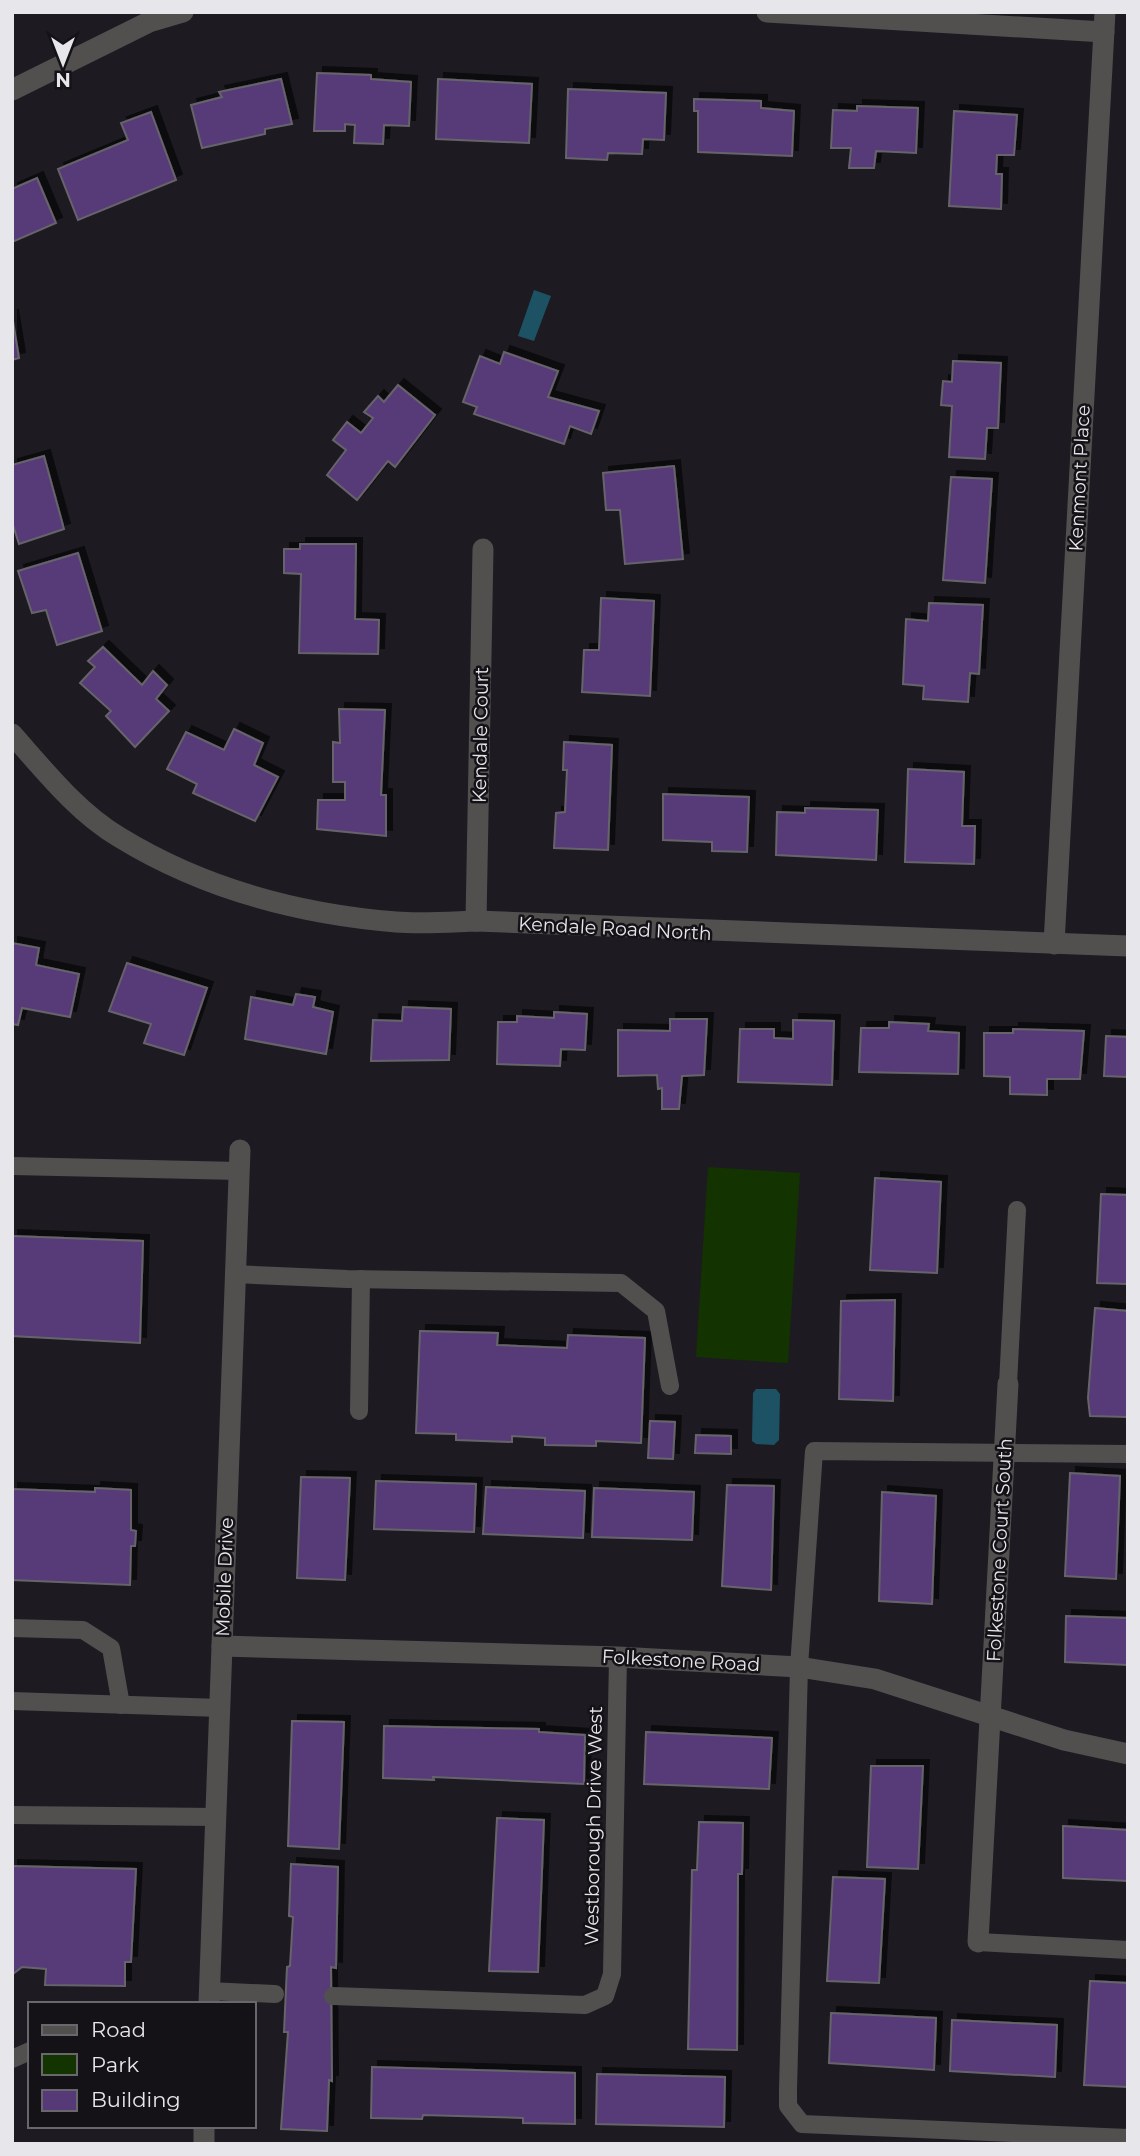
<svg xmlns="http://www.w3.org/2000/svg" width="1140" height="2156" font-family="Montserrat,sans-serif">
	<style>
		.green { fill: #133401 }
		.water { fill: #1c5263 }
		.building { fill: #563a78; stroke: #66646a; stroke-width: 2; filter: url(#shadow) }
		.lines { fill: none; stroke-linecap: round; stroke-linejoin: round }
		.lane { stroke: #524f4f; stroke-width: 18 }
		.street { stroke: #524f4f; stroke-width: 21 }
		.labels { text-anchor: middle; stroke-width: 5; stroke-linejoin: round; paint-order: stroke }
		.street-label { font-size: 19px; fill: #e7e6ea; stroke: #141217 }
	</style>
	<defs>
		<filter id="shadow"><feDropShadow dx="6" dy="-6" stdDeviation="0" flood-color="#0009"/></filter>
	</defs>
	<rect width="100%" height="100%" fill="#1d1b21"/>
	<!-- green -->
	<path class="green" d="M708,1167L800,1173L788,1363L696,1357Z"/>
	<!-- water -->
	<g class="water">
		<path d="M534,290L551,296L534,341L518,336Z"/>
		<path d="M756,1389H776L780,1394L779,1440L774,1445L756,1444L752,1441L753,1393Z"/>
	</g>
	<!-- building -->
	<g class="building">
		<path d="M317,73L371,75V79L411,82L409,126L384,125L383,144L354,143L355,125L345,124V131H314Z"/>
		<path d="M281,79L292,124L265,129V134L202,148L191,105L222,97L219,92Z"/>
		<path d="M438,79L532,84L529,143L436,139Z"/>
		<path d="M568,89L666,93L664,140L643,139L642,154L608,153L607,160L566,158Z"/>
		<path d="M694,99L761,101V108L794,111L792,156L698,152V111H694Z"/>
		<path d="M857,106L918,108L916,153L876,151L874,168H849L851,148H831L833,110L857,111Z"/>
		<path d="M954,111L1017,115L1014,155H997L996,174H1002L1001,209L949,206Z"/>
		<path d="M151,112L176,180L78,220L58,169L128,140L121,123Z"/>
		<path d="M37,178L56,223L12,242V189Z"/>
		<path d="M12,315L19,358L12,360Z"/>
		<path d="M504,352L558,371L548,397L599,411L591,434L570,426L564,444L474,414L477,407L463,402L480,356L500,364Z"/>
		<path d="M953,361L1001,363L998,428H987L985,459L949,457L952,406L941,405L943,381L952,382Z"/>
		<path d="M398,385L435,415L395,467L388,461L357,500L327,475L346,450L333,440L347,422L361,433L373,418L364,412L378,396L384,402Z"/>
		<path d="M44,456L64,529L19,544L12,522V465Z"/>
		<path d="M674,466L683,559L625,564L620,510H606L603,473Z"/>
		<path d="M951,477L992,479L985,583L943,580Z"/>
		<path d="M300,544H356L355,619L379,620L378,654L299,653L301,574L284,573V549H300Z"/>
		<path d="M78,553L102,631L57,645L46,610L32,613L18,571Z"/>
		<path d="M601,598L654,601L650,696L582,692L584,650H599Z"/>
		<path d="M929,603L983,605L979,674L970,673L968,702L923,699L924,686L903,684L906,619L928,621Z"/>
		<path d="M103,647L142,685L153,671L167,685L156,699L169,711L135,747L106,716L111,711L80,683L95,667L88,661Z"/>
		<path d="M339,709L385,710L381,795H386V836L317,829L318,800H345V782H333V742L340,743Z"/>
		<path d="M234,729L263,743L254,765L278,777L255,821L193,793L197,784L167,769L186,732L224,750Z"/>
		<path d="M564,742L612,745L608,850L554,848L556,813L565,812L567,770H563Z"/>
		<path d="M908,769L964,772L962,826H975L974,864L905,862Z"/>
		<path d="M663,794L749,797L747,852L712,851V842L663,840Z"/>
		<path d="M805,808L878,810L876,860L776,855L777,812L805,813Z"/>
		<path d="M12,943L39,948L36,965L79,974L70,1017L22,1008L18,1025L12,1024Z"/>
		<path d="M127,963L207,988L184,1055L144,1043L151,1024L109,1011Z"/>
		<path d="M296,994L315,997L313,1007L333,1012L326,1054L245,1039L251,997L293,1005Z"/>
		<path d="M403,1007L451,1009L449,1060L371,1061L373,1020L402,1021Z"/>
		<path d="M554,1012L587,1014L585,1050L561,1049L560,1066L497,1064L498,1022H517V1016L554,1018Z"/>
		<path d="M670,1019H707L704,1075L682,1076L679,1109H662V1088L658,1089L657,1075L618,1076V1030L670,1031Z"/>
		<path d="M793,1020L834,1021L832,1085L738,1082L740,1029H774V1038L793,1039Z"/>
		<path d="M889,1022L929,1024L928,1031L959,1033L958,1074L859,1072L861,1028H889Z"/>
		<path d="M1013,1029L1084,1031L1080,1079H1047V1095L1010,1094V1077L984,1076V1033H1013Z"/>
		<path d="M1106,1036L1128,1037V1077L1104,1076Z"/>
		<path d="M875,1178L941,1182L937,1273L870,1270Z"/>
		<path d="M1101,1194L1128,1195V1284L1097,1283Z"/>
		<path d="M12,1236L143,1241L140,1343L12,1336Z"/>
		<path d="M895,1300L893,1401L839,1399L841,1301Z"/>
		<path d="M1095,1308L1128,1311V1417L1090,1416L1088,1398Z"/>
		<path d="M420,1331L498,1333L497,1345L567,1348L568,1335L645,1338L641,1443L596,1441V1446L545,1445V1438L512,1436V1442L456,1440V1434L416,1433Z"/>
		<path d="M650,1421L675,1422L673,1459L648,1458Z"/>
		<path d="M696,1435L731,1436V1454L695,1453Z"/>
		<path d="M1070,1473L1120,1476L1116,1579L1065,1576Z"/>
		<path d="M301,1477L350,1478L345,1580L297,1578Z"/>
		<path d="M376,1481L476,1484L474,1532L374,1529Z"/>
		<path d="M727,1485L774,1486L771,1590L722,1586Z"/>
		<path d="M486,1487L585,1491L583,1538L483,1534Z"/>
		<path d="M95,1488L131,1490V1530L136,1531L135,1546H131L130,1585L12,1580V1489L95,1492Z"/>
		<path d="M594,1488L694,1492L692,1540L592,1537Z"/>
		<path d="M882,1492L936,1496L932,1604L879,1601Z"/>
		<path d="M1066,1616L1128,1618V1665L1065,1662Z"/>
		<path d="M292,1721L344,1722L339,1849L288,1846Z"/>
		<path d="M384,1726L539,1729V1732L585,1735L584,1784L433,1777L434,1780L383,1778Z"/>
		<path d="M646,1732L772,1738L769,1789L644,1784Z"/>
		<path d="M871,1766H923L918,1869L867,1867Z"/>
		<path d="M497,1818L544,1820L538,1972L489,1971Z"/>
		<path d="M699,1822L743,1823L742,1874H738L737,2050L688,2049L692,1870H697Z"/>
		<path d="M1063,1826L1128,1830V1881L1063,1878Z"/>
		<path d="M291,1864L338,1867L336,1968L331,1967L332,2081L329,2080L327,2131L281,2129L288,2032H284L287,1967L290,1966L293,1917L289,1916Z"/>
		<path d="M12,1866L136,1869L131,1962H125V1986L45,1985L46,1969L22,1967L13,1974Z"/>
		<path d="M833,1877L885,1879L879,1983L827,1981Z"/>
		<path d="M1090,1981L1128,1983V2087L1084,2085Z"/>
		<path d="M831,2013L936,2018L934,2070L829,2063Z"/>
		<path d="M952,2020L1057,2025L1055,2077L950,2071Z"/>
		<path d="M372,2067L575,2073V2124L523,2123V2118L423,2115L422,2119L371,2118Z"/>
		<path d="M597,2074L725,2077L724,2127L596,2124Z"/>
	</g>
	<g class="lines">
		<!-- lane -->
		<g class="lane">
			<path d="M12,1166L240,1171"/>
			<path d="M234,1274L347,1279L621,1283L656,1311L670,1386"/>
			<path d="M1008,1384L1017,1210"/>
			<path d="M359,1411L361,1279"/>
			<path d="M1128,1454L814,1451L799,1667L788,2090V2106L802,2124L1128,2138"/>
			<path d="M12,1628L83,1630L111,1648L121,1705"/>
			<path d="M12,1701L220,1708"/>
			<path d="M12,1815L217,1817"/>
			<path d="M978,1942L1128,1950"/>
			<path d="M209,1991L275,1994"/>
			<path d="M333,1996L585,2005L605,1996L612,1974L618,1657"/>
			<path d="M12,2059L30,2051"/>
		</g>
		<!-- street -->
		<g class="street">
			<path d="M767,12L1104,32"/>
			<path d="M12,90L149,22L183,12"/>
			<path d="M12,734C44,770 77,812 119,837C202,888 299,914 396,922C422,924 449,922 476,921L1128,946"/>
			<path d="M476,921L483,549"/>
			<path d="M1054,944L1105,12"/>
			<path d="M222,1646L618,1657L799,1667L875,1679L1064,1740L1128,1754"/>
			<path d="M978,1942L1008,1384"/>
			<path d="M209,2004L240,1150"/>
			<path d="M204,2144V2126"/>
		</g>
	</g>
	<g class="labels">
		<!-- street labels -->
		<g class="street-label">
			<text transform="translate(1079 478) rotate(-87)" y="7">Kenmont Place</text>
			<text transform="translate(480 735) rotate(-89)" y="7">Kendale Court</text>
			<text transform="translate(615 928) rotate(3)" y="7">Kendale Road North</text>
			<text transform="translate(999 1550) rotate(-87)" y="7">Folkestone Court South</text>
			<text transform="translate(224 1577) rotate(-88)" y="7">Mobile Drive</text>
			<text transform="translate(681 1660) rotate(3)" y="7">Folkestone Road</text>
			<text transform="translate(593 1826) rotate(-89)" y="7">Westborough Drive West</text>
		</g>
	</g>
	<!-- border -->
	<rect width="1140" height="2156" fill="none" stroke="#e7e6ea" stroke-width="28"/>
	<!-- legend -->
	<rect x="28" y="2002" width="228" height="126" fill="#141217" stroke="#68676b" stroke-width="2"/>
	<rect x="42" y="2025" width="35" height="10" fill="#524f4f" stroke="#68676b" stroke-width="2"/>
	<text x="91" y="2037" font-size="21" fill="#e7e6ea">Road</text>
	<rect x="42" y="2054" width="35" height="21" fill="#133401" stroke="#68676b" stroke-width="2"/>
	<text x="91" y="2072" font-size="21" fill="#e7e6ea">Park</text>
	<rect x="42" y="2090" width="35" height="21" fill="#563a78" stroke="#68676b" stroke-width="2"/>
	<text x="91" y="2107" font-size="21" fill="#e7e6ea">Building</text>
	<!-- north arrow -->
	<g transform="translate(63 63) rotate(180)" stroke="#141217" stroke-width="5" paint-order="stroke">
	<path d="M0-5L12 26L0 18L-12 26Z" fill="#e7e6ea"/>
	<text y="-10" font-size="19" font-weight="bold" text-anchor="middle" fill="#e7e6ea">N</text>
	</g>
</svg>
